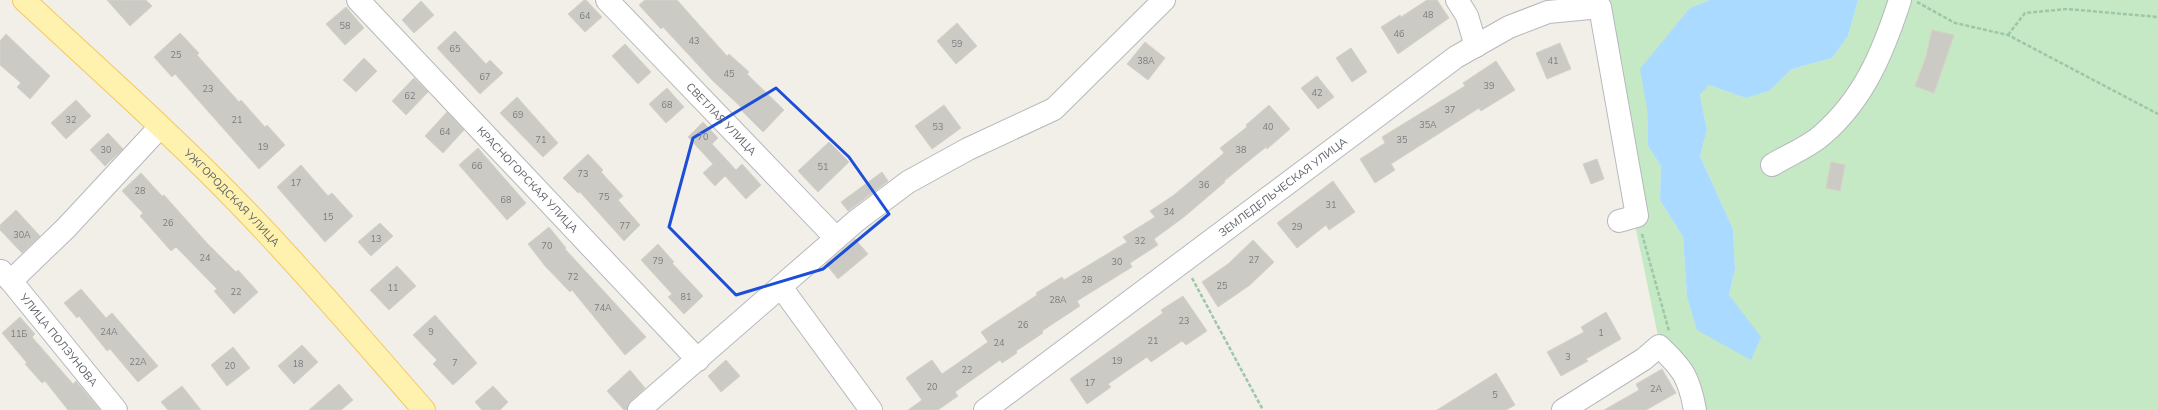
<svg xmlns="http://www.w3.org/2000/svg" width="2158" height="410" font-family="Mulish,sans-serif">
	<style>
		.green { fill: #c5e8c5 }
		.water { fill: #aadaff }
		.building { fill: #cccac5; stroke: #d6d1c6 }
		.lines { fill: none; stroke-linecap: round; stroke-linejoin: round }
		.minor-casing { stroke: #b5b8bc; stroke-width: 24 }
		.major-casing { stroke: #f2c960; stroke-width: 24 }
		.path { stroke: #9cc7a9; stroke-width: 2.5; stroke-dasharray: 4 2; stroke-linecap: butt }
		.minor { stroke: #fff; stroke-width: 22 }
		.major { stroke: #fff2af; stroke-width: 22 }
		.marked { fill: none; stroke: #1d4ed8; stroke-width: 3; stroke-linejoin: round }
		.labels { text-anchor: middle; stroke-width: 3; stroke-linejoin: round; paint-order: stroke }
		.number-label { font-size: 9px; fill: #7a7d7f }
		.street-label { font-size: 11px; fill: #5f6368; stroke: #fff }
	</style>
	<rect width="100%" height="100%" fill="#f1efe8"/>
	<!-- green -->
	<path class="green" d="M1592,0H1710L1690,8L1647,108L1648,146L1661,166L1660,200L1683,237L1687,296L1739,311L1729,295L1735,269L1733,229L1700,156L1707,130L1700,95L1709,85L1746,98L1769,91L1792,69L1832,58L1848,36L1858,0H2158V410H1686V405L1663,360L1593,22Z"/>
	<!-- water -->
	<path class="water" d="M1710,0H1858L1848,36L1832,58L1792,69L1769,91L1746,98L1709,85L1700,95L1707,130L1700,156L1733,229L1735,269L1729,295L1761,337L1751,360L1697,330L1687,296L1683,237L1660,200L1661,166L1648,146L1647,108L1640,69L1690,8Z"/>
	<!-- building -->
	<g class="building">
		<path d="M107,0H146L152,6L130,26Z"/>
		<path d="M584,0H586L602,17L585,32L568,14Z"/>
		<path d="M645,0H677L727,56L729,54L749,72L747,74L784,110L763,132L741,110L743,109L712,80L663,27L661,29L639,5Z"/>
		<path d="M1427,0H1437L1449,18L1398,54L1381,27L1400,15L1401,17Z"/>
		<path d="M421,1L434,15L414,33L402,20Z"/>
		<path d="M346,7L364,28L345,45L326,24Z"/>
		<path d="M957,23L977,46L956,64L937,41Z"/>
		<path d="M1932,30L1954,35L1934,93L1915,86L1926,57Z"/>
		<path d="M455,31L486,64L490,60L503,73L480,94L437,48Z"/>
		<path d="M180,33L199,53L197,55L239,102L241,100L265,127L267,125L285,145L259,169L175,74L172,77L154,57Z"/>
		<path d="M6,34L50,76L30,99L17,87L21,83L0,65V41Z"/>
		<path d="M1145,42L1165,58L1148,80L1127,64Z"/>
		<path d="M1560,43L1571,69L1547,79L1536,53Z"/>
		<path d="M625,44L651,72L638,84L612,56Z"/>
		<path d="M1351,48L1367,72L1352,82L1336,58Z"/>
		<path d="M364,58L377,71L356,92L343,80Z"/>
		<path d="M1496,61L1515,90L1481,111L1479,108L1391,164L1395,170L1375,183L1360,159L1385,143L1382,137L1465,86L1463,83Z"/>
		<path d="M1317,76L1334,97L1318,109L1301,88Z"/>
		<path d="M414,78L428,92L406,115L392,101Z"/>
		<path d="M667,88L684,107L666,123L649,104Z"/>
		<path d="M517,97L558,143L543,157L500,113Z"/>
		<path d="M76,100L91,116L66,139L51,123Z"/>
		<path d="M944,105L961,128L932,149L915,126Z"/>
		<path d="M1269,105L1290,129L1267,149L1266,147L1224,181L1225,182L1184,217L1154,239L1158,245L1130,263L1132,267L1077,301L1080,306L1042,331L1043,333L1016,351L1017,353L1002,363L1000,360L955,392L958,396L938,410H908L922,400L906,378L932,360L942,374L988,342L981,332L1037,295L1036,293L1062,277L1064,280L1127,242L1123,237L1155,217L1150,211L1174,195L1224,153L1220,148L1247,127L1246,125Z"/>
		<path d="M447,112L464,130L443,153L425,136Z"/>
		<path d="M703,122L718,138L712,144L736,170L742,164L761,185L746,199L725,176L715,186L703,173L713,164L688,137Z"/>
		<path d="M108,133L123,149L105,166L90,150Z"/>
		<path d="M829,142L849,162L818,192L798,171Z"/>
		<path d="M478,148L526,203L507,220L459,165Z"/>
		<path d="M588,154L603,170L601,172L623,196L618,200L640,225L624,241L580,192L578,193L563,178Z"/>
		<path d="M1597,159L1604,179L1591,184L1583,164Z"/>
		<path d="M1831,162L1845,165L1840,191L1826,188Z"/>
		<path d="M301,165L328,196L332,193L353,216L325,242L277,187Z"/>
		<path d="M882,172L888,181L848,211L841,202Z"/>
		<path d="M141,173L162,196L164,195L206,242L236,272L238,270L258,292L234,314L214,291L217,289L176,247L171,251L140,216L143,213L122,191Z"/>
		<path d="M1333,181L1355,212L1329,230L1326,225L1297,248L1277,223Z"/>
		<path d="M16,210L40,236L22,253L0,230V225Z"/>
		<path d="M380,223L393,236L371,256L358,242Z"/>
		<path d="M549,227L566,248L565,249L646,337L625,355L572,290L570,292L545,266L528,244Z"/>
		<path d="M855,239L868,254L838,279L826,264Z"/>
		<path d="M1253,240L1274,262L1250,285L1218,307L1202,282L1228,264Z"/>
		<path d="M658,244L674,262L672,263L703,296L684,314L668,297L672,294L641,260Z"/>
		<path d="M397,266L416,286L389,310L370,290Z"/>
		<path d="M81,289L106,318L112,313L158,366L138,382L110,349L107,351L79,316L77,318L64,303Z"/>
		<path d="M1183,296L1207,331L1186,345L1182,341L1151,362L1147,357L1108,384L1111,387L1087,404L1070,379L1163,313L1161,310Z"/>
		<path d="M1606,312L1621,339L1586,359L1588,361L1561,376L1547,352L1584,332L1581,327Z"/>
		<path d="M435,315L477,363L453,385L433,364L437,360L413,335Z"/>
		<path d="M20,317L35,334L32,337L73,384L76,381L100,410H68L45,381L42,383L25,364L27,363L2,333Z"/>
		<path d="M302,345L318,362L294,384L278,366Z"/>
		<path d="M233,347L250,368L227,386L211,365Z"/>
		<path d="M726,360L740,376L721,392L708,376Z"/>
		<path d="M1662,369L1676,393L1646,410H1604L1639,390L1636,384Z"/>
		<path d="M630,370L645,388L631,401L627,410H624L607,391Z"/>
		<path d="M1496,373L1515,405L1506,410H1437Z"/>
		<path d="M339,384L353,400L341,410H309Z"/>
		<path d="M182,386L201,410H168L161,402Z"/>
		<path d="M493,386L508,402L500,410H482L475,402Z"/>
	</g>
	<g class="lines">
		<!-- minor casing -->
		<g class="minor-casing">
			<g id="minor">
				<path id="s1" d="M358,0L698,360"/>
				<path id="s2" d="M607,0L836,238"/>
				<path d="M1457,0L1467,16L1476,46"/>
				<path d="M1772,165C1788,155 1809,147 1822,135C1864,99 1883,52 1900,0"/>
				<path id="s3" d="M1,271L11,281L116,410"/>
				<path d="M11,281L66,228L160,127"/>
				<path d="M781,287L871,410"/>
				<path d="M639,410L856,221L908,182L968,149L1054,109L1164,0"/>
				<path id="s4" d="M985,410L1456,57L1509,27L1548,12L1600,7L1637,216L1619,221"/>
				<path d="M1563,410L1644,359L1659,346C1683,369 1689,377 1695,410"/>
			</g>
		</g>
		<!-- major casing -->
		<g class="major-casing">
			<g id="major">
				<path id="s5" d="M24,0C98,69 175,137 245,210C307,274 365,343 424,410"/>
			</g>
		</g>
		<!-- path -->
		<g class="path">
			<path d="M1917,2L1955,23L2008,35L2158,114"/>
			<path d="M2008,35L2025,13L2067,9L2158,17"/>
			<path d="M1642,234L1669,331"/>
			<path d="M1192,278L1263,410"/>
		</g>
		<!-- minor -->
		<use href="#minor" class="minor"/>
		<!-- major -->
		<use href="#major" class="major"/>
	</g>
	<!-- marked area -->
	<path class="marked" d="M776,88L849,157L889,214L823,269L736,295L669,227L693,138Z"/>
	<g class="labels">
		<!-- number labels -->
		<g class="number-label">
			<text x="1428" y="18">48</text>
			<text x="585" y="19">64</text>
			<text x="345" y="29">58</text>
			<text x="1399" y="37">46</text>
			<text x="694" y="44">43</text>
			<text x="957" y="47">59</text>
			<text x="455" y="52">65</text>
			<text x="176" y="58">25</text>
			<text x="1146" y="64">38А</text>
			<text x="1553" y="64">41</text>
			<text x="729" y="77">45</text>
			<text x="485" y="80">67</text>
			<text x="1489" y="89">39</text>
			<text x="208" y="92">23</text>
			<text x="1317" y="96">42</text>
			<text x="410" y="99">62</text>
			<text x="667" y="108">68</text>
			<text x="1450" y="113">37</text>
			<text x="518" y="118">69</text>
			<text x="71" y="123">32</text>
			<text x="237" y="123">21</text>
			<text x="1428" y="128">35А</text>
			<text x="938" y="130">53</text>
			<text x="1268" y="130">40</text>
			<text x="445" y="135">64</text>
			<text x="703" y="140">70</text>
			<text x="541" y="143">71</text>
			<text x="1402" y="143">35</text>
			<text x="263" y="150">19</text>
			<text x="106" y="153">30</text>
			<text x="1241" y="153">38</text>
			<text x="477" y="169">66</text>
			<text x="823" y="170">51</text>
			<text x="583" y="177">73</text>
			<text x="296" y="186">17</text>
			<text x="1204" y="188">36</text>
			<text x="140" y="194">28</text>
			<text x="604" y="200">75</text>
			<text x="506" y="203">68</text>
			<text x="1331" y="208">31</text>
			<text x="1169" y="215">34</text>
			<text x="328" y="220">15</text>
			<text x="168" y="226">26</text>
			<text x="625" y="229">77</text>
			<text x="1297" y="230">29</text>
			<text x="22" y="238">30А</text>
			<text x="376" y="242">13</text>
			<text x="1140" y="244">32</text>
			<text x="547" y="249">70</text>
			<text x="205" y="261">24</text>
			<text x="1254" y="263">27</text>
			<text x="658" y="264">79</text>
			<text x="1117" y="265">30</text>
			<text x="573" y="280">72</text>
			<text x="1087" y="283">28</text>
			<text x="1222" y="289">25</text>
			<text x="393" y="291">11</text>
			<text x="236" y="295">22</text>
			<text x="686" y="300">81</text>
			<text x="1058" y="303">28А</text>
			<text x="603" y="311">74А</text>
			<text x="1184" y="324">23</text>
			<text x="1023" y="328">26</text>
			<text x="109" y="335">24А</text>
			<text x="431" y="335">9</text>
			<text x="1601" y="336">1</text>
			<text x="19" y="337">11Б</text>
			<text x="1153" y="344">21</text>
			<text x="999" y="346">24</text>
			<text x="1568" y="360">3</text>
			<text x="1117" y="364">19</text>
			<text x="138" y="365">22А</text>
			<text x="455" y="366">7</text>
			<text x="298" y="367">18</text>
			<text x="230" y="369">20</text>
			<text x="967" y="373">22</text>
			<text x="1090" y="386">17</text>
			<text x="932" y="390">20</text>
			<text x="1656" y="392">2А</text>
			<text x="1495" y="398">5</text>
		</g>
		<!-- street labels -->
		<g class="street-label">
			<text dy="4" stroke="none"><textPath href="#s2" startOffset="165">СВЕТЛАЯ УЛИЦА</textPath></text>
			<text dy="4" stroke="none"><textPath href="#s1" startOffset="247">КРАСНОГОРСКАЯ УЛИЦА</textPath></text>
			<text dy="4" stroke="none"><textPath href="#s4" startOffset="372">ЗЕМЛЕДЕЛЬЧЕСКАЯ УЛИЦА</textPath></text>
			<text dy="4" stroke="none"><textPath href="#s5" startOffset="287">УЖГОРОДСКАЯ УЛИЦА</textPath></text>
			<text dy="4" stroke="none"><textPath href="#s3" startOffset="90">УЛИЦА ПОЛЗУНОВА</textPath></text>
		</g>
	</g>
</svg>
